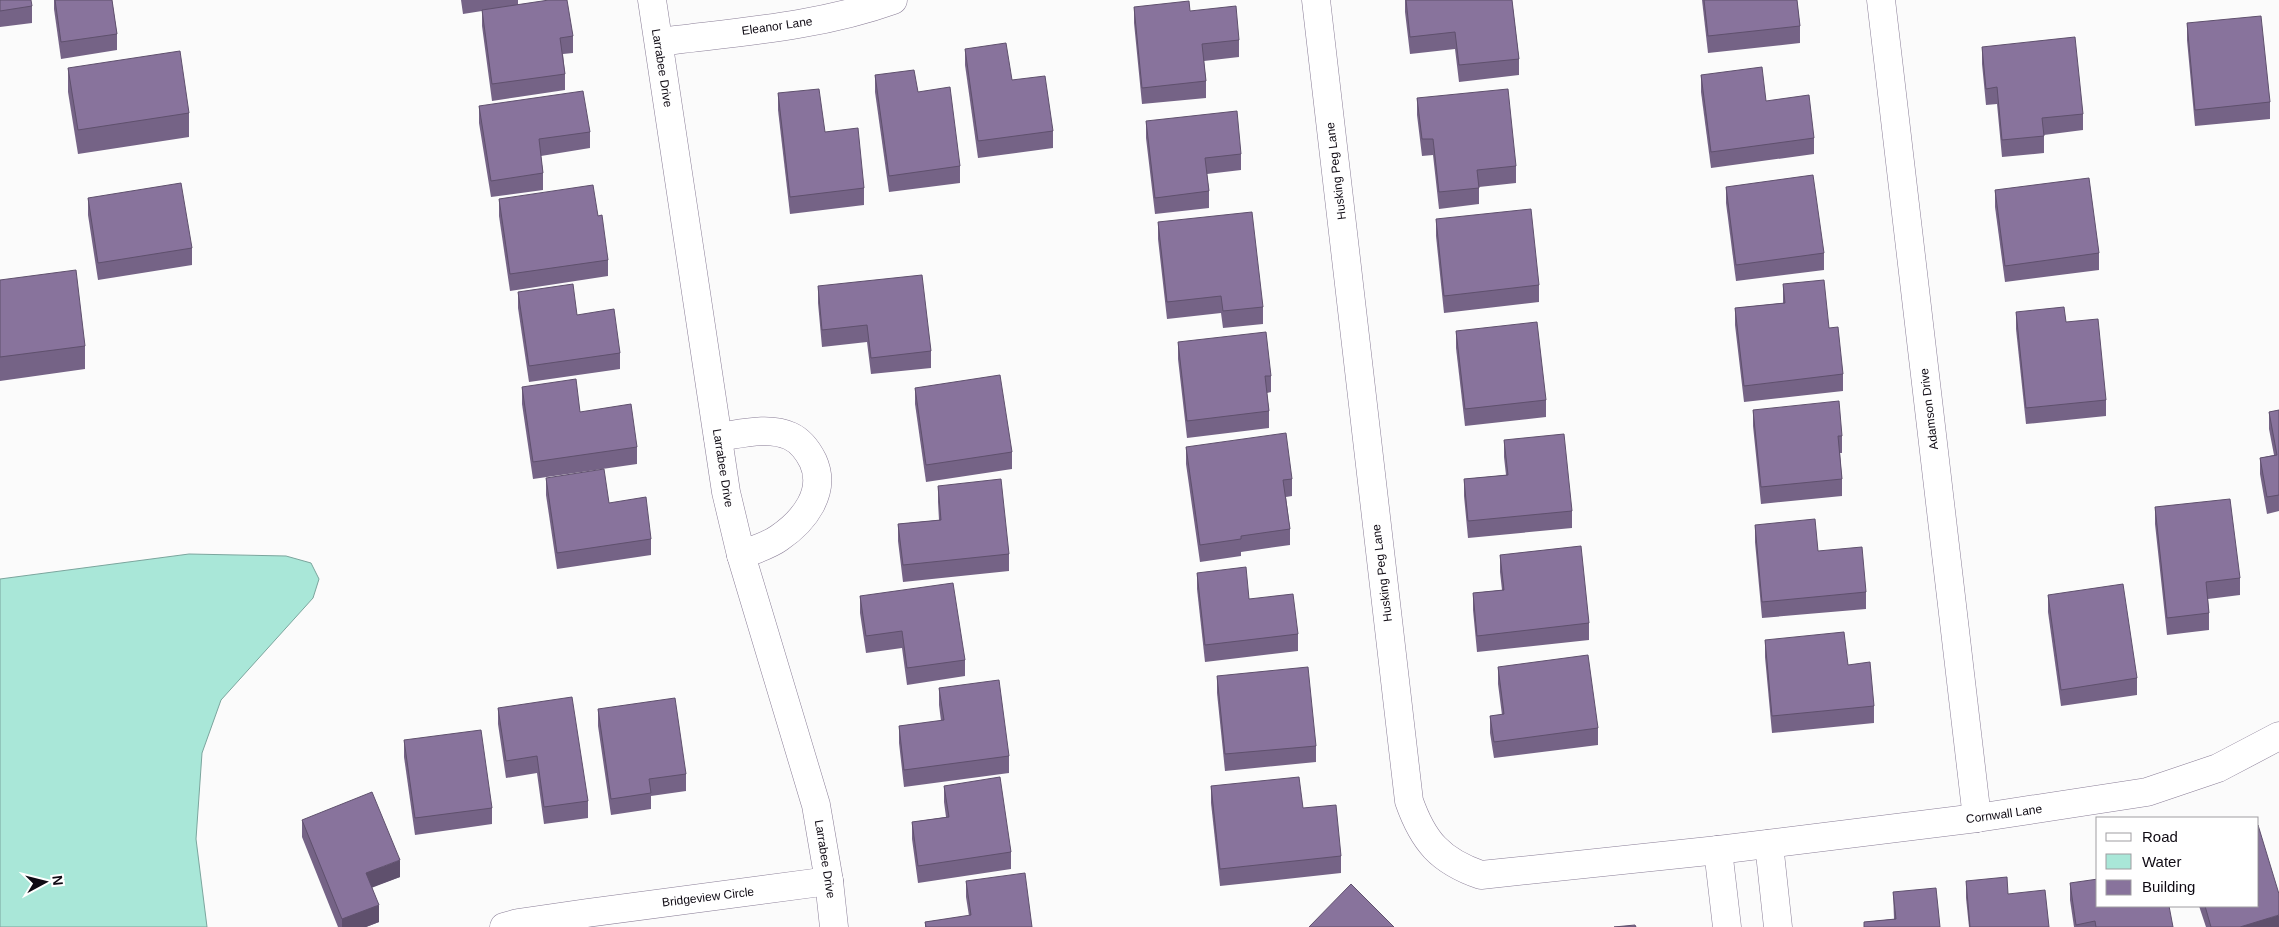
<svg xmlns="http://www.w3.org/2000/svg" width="2279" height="927" font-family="Helvetica,sans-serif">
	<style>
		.water { fill: #a9e7d8; stroke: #7ba59d }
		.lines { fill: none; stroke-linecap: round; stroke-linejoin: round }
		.minor-casing { stroke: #8a7e97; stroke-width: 29 }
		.minor { stroke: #fff; stroke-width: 28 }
		.wall { fill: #756386 }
		.shaded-wall { fill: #5f506d }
		.building { fill: #88739c; stroke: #5f506d }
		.labels { text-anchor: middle; stroke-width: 4.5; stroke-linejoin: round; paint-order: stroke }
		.street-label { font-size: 12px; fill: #0f0a13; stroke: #fff }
	</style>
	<rect width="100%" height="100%" fill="#fbfbfb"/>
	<!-- water -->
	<path class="water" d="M189,554L286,556L311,563L319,579L313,598L221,700L202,753L196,839L207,927H0V579Z"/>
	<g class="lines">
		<!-- minor casing -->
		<g class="minor-casing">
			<g id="minor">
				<path d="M652,0L726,492L741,555L816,805L829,881L834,927"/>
				<path d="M1316,0L1409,801C1423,841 1440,861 1481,875L1718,850L1977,818L2147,792L2218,768L2279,736"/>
				<path d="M1881,0L1977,818"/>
				<path d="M659,42C737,32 818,27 893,0"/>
				<path d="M718,437C740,434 769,426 790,436C801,441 808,451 813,461C827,492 804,521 779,538C768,546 753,550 741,555"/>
				<path d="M1769,844L1778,927"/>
				<path d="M1718,850L1727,927"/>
				<path d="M504,927L518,923L587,913L829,881"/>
			</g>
		</g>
		<!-- minor -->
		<use href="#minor" class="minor"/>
	</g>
	<!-- wall -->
	<g class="wall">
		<path d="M0,0L32,6V23L0,27Z"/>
		<path d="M54,0H112L117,34V50L61,59L54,9Z"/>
		<path d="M461,0H518V5L573,36V53L563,54L565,74V90L492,101L482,26V11L463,14Z"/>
		<path d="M1405,0H1512L1519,59V75L1459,82L1455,49L1410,54L1405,12Z"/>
		<path d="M1702,0H1797L1800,26V43L1708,53Z"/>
		<path d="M1134,7L1190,11L1239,40V57L1204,61L1206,81V98L1142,104L1134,23Z"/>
		<path d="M2187,23L2270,102V119L2195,126L2187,40Z"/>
		<path d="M1982,47L2083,114V130L2044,135V153L2002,157L1997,104L1986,105L1982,64Z"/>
		<path d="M965,49L1012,80L1053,131V148L978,158L965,65Z"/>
		<path d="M68,68L189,113V137L78,154L68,92Z"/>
		<path d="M875,75L918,92L960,166V183L889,192L875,92Z"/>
		<path d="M1701,75L1766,101L1814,138V154L1711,168L1701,92Z"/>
		<path d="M778,93L825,132L864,188V205L790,214L778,110Z"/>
		<path d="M1417,98L1516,166V183L1479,187V204L1439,209L1433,155L1422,156L1417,115Z"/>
		<path d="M479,106L590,132V148L541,156L543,173V190L491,197L479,123Z"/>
		<path d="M1146,121L1241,154V170L1207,174L1209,191V208L1155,214L1146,138Z"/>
		<path d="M1726,187L1824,253V270L1736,281L1726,203Z"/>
		<path d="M1995,190L2099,253V270L2005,282L1995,207Z"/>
		<path d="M88,198L192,248V265L98,280L88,215Z"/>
		<path d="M499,199L598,216L608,260V276L510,291L499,216Z"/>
		<path d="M1436,219L1539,285V302L1444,313L1436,236Z"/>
		<path d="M1158,222L1263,307V324L1223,328L1221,313L1167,319L1158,239Z"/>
		<path d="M0,280L85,346V369L0,381Z"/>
		<path d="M1783,284L1843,374V391L1744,402L1735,325V308L1783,303Z"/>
		<path d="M818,286L931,351V368L871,374L867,342L822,347L818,303Z"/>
		<path d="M518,292L577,315L620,353V369L529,382L518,308Z"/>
		<path d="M2016,312L2066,322L2106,400V416L2026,424L2016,329Z"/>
		<path d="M1456,331L1546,400V417L1465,426L1456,348Z"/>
		<path d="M1178,342L1271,376V392L1267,393L1269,411V428L1187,438L1178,359Z"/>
		<path d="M522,387L580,412L637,447V464L533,479L522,404Z"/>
		<path d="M915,388L1012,452V469L926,482L915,404Z"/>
		<path d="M1753,410L1842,436V453H1840L1842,479V496L1761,504L1753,426Z"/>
		<path d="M2279,410V511L2267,514L2260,474V458L2274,455L2269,429V412Z"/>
		<path d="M1504,440L1572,511V528L1468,538L1464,496V479L1506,475L1504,457Z"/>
		<path d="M1186,447L1292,479V496L1286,497L1290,529V545L1241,552V556L1200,562L1186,464Z"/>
		<path d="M546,478L609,503L651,539V555L557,569L546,495Z"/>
		<path d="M938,486L1009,554V571L903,582L898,541V524L939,520L938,502Z"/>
		<path d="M2155,507L2240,578V595L2208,599L2209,613V630L2167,635L2155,524Z"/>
		<path d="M1755,525L1818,551L1866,592V609L1762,618L1755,542Z"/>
		<path d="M1500,555L1589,623V640L1477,652L1473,610V593L1502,590L1500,572Z"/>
		<path d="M1197,573L1249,599L1298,634V651L1205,662L1197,589Z"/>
		<path d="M2048,595L2137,678V695L2061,706L2048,612Z"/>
		<path d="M860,596L965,660V676L907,685L902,648L866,653L860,613Z"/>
		<path d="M1765,640L1848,665L1874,706V723L1772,733L1765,657Z"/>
		<path d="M1498,667L1598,728V745L1494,758L1490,733V716L1502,715L1498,684Z"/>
		<path d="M1217,676L1316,746V762L1225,771L1217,693Z"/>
		<path d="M939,688L1009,756V773L904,787L899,743V726L941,721L939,705Z"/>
		<path d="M498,708L588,801V818L544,824L537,773L506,778L498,724Z"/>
		<path d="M598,709L686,774V791L651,796V809L611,815L598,726Z"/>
		<path d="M404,740L492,808V824L415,835L404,757Z"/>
		<path d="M944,786L1011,852V869L918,883L912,839V822L946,817L944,802Z"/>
		<path d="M1211,786L1303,808L1341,856V873L1220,886L1211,803Z"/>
		<path d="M302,820L400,877L372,887L379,922L366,927H338L302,837Z"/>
		<path d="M966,881L1032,927H925V922L969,916L966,897Z"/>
		<path d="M1966,881L2008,894L2049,927H1969L1966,898Z"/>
		<path d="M2070,883L2173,927H2074L2070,900Z"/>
		<path d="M1893,892L1940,927H1864V922L1894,919Z"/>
		<path d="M2199,906H2258L2279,927H2206Z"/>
	</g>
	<!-- shaded-wall -->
	<g class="shaded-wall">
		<path d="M400,860V877L366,890V873Z"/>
		<path d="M379,905V922L366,927H342V919Z"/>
		<path d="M2279,915V927H2240Z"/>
	</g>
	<!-- building -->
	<g class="building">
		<path d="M0,0H31L32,6L0,11Z"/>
		<path d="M55,0H112L117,34L61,42Z"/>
		<path d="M549,0H567L573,36L560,38L565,74L492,84L482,10Z"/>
		<path d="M1406,0H1512L1519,59L1459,65L1455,32L1410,37Z"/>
		<path d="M1704,0H1797L1800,26L1708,36Z"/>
		<path d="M1189,1L1190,11L1236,6L1239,40L1202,44L1206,81L1142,88L1134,7Z"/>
		<path d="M2261,16L2270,102L2195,110L2187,23Z"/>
		<path d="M2075,37L2083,114L2042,118L2044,136L2002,140L1997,87L1986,89L1982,47Z"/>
		<path d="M1006,43L1012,80L1045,76L1053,131L978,141L965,49Z"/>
		<path d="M180,51L189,113L78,130L68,68Z"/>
		<path d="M1762,67L1766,101L1809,95L1814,138L1711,152L1701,75Z"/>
		<path d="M914,70L918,92L950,87L960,166L889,176L875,75Z"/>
		<path d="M819,89L825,132L858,128L864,188L790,197L778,93Z"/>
		<path d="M1508,89L1516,166L1477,170L1479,188L1439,192L1433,139H1422L1417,98Z"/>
		<path d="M583,91L590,132L539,139L543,173L491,181L479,106Z"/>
		<path d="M1237,111L1241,154L1205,158L1209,191L1155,198L1146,121Z"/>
		<path d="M1813,175L1824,253L1736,265L1726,187Z"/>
		<path d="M2089,178L2099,253L2005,266L1995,190Z"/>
		<path d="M181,183L192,248L98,263L88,198Z"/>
		<path d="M593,185L598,216L602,215L608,260L510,274L499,199Z"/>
		<path d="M1531,209L1539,285L1444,296L1436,219Z"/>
		<path d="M1252,212L1263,307L1223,311L1221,296L1167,302L1158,222Z"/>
		<path d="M76,270L85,346L0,357V280Z"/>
		<path d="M922,275L931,351L871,358L867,325L822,330L818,286Z"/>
		<path d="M1824,280L1829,328L1838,327L1843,374L1744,386L1735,308L1785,303L1783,284Z"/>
		<path d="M573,284L577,315L614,309L620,353L529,366L518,292Z"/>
		<path d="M2064,307L2066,322L2098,319L2106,400L2026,408L2016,312Z"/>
		<path d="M1537,322L1546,400L1465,409L1456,331Z"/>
		<path d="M1266,332L1271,376H1265L1269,411L1187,421L1178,342Z"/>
		<path d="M1000,375L1012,452L926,465L915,388Z"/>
		<path d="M576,379L580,412L631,404L637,447L533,462L522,387Z"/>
		<path d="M1839,401L1842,436H1838L1842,479L1761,487L1753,410Z"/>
		<path d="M2279,410V495L2267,497L2260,458L2277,455L2269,412Z"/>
		<path d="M1286,433L1292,479L1283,480L1290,529L1241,536V539L1200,545L1186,447Z"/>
		<path d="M1564,434L1572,511L1468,521L1464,479L1508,475L1504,440Z"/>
		<path d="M604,469L609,503L646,497L651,539L557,553L546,478Z"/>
		<path d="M1001,479L1009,554L903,565L898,524L941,520L938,486Z"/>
		<path d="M2230,499L2240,578L2206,582L2209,613L2167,618L2155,507Z"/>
		<path d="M1815,519L1818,551L1862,547L1866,592L1762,602L1755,525Z"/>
		<path d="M1581,546L1589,623L1477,636L1473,593L1504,590L1500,555Z"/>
		<path d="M1246,567L1249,599L1293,594L1298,634L1205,645L1197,573Z"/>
		<path d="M953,583L965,660L907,668L902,631L866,636L860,596Z"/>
		<path d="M2123,584L2137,678L2061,690L2048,595Z"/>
		<path d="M1844,632L1848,665L1870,662L1874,706L1772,716L1765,640Z"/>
		<path d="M1588,655L1598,728L1494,742L1490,716L1504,714L1498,667Z"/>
		<path d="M1308,667L1316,746L1225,754L1217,676Z"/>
		<path d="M999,680L1009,756L904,770L899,726L944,720L939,688Z"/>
		<path d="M572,697L588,801L544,807L537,756L506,761L498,708Z"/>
		<path d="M675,698L686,774L649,779L651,793L611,799L598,709Z"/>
		<path d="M481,730L492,808L415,818L404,740Z"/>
		<path d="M1000,777L1011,852L918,866L912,822L949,817L944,786Z"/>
		<path d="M1299,777L1303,808L1336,805L1341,856L1220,869L1211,786Z"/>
		<path d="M372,792L400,860L366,873L379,905L342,919L302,820Z"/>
		<path d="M2258,825L2279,894V915L2240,927H2211L2205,906H2258Z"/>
		<path d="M1025,873L1032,927H926L925,922L971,915L966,881Z"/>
		<path d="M2007,877L2008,894L2045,890L2049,927H1970L1966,881Z"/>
		<path d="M2098,879V906H2169L2173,927H2096L2095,921L2076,925L2070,883Z"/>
		<path d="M1351,884L1394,927H1309Z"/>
		<path d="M1936,888L1940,927H1864V922L1896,919L1893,892Z"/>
		<path d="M1635,925L1636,927H1614Z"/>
	</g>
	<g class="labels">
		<!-- street labels -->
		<g class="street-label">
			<text transform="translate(777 26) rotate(-8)" y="4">Eleanor Lane</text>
			<text transform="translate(662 68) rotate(81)" y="4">Larrabee Drive</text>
			<text transform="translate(1336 171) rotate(-97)" y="4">Husking Peg Lane</text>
			<text transform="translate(1929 409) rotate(-97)" y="4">Adamson Drive</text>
			<text transform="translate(723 468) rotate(81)" y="4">Larrabee Drive</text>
			<text transform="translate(1382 573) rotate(-97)" y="4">Husking Peg Lane</text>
			<text transform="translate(2004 814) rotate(-8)" y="4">Cornwall Lane</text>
			<text transform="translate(825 859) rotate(81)" y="4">Larrabee Drive</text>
			<text transform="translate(708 897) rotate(-7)" y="4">Bridgeview Circle</text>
		</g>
	</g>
	<!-- legend -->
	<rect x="2096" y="817" width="162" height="90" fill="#ffffff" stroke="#9f9da1"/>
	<rect x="2106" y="833" width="25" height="8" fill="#ffffff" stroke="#9f9da1"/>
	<text x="2142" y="842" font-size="15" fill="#0f0a13">Road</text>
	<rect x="2106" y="854" width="25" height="15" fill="#a9e7d8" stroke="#9f9da1"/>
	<text x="2142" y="867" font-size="15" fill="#0f0a13">Water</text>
	<rect x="2106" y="880" width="25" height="15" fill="#88739c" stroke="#9f9da1"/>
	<text x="2142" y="892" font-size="15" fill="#0f0a13">Building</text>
	<!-- north arrow -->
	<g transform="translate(45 882) rotate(83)" stroke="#ffffff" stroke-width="4" paint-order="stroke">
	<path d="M0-4L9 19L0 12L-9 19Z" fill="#0f0a13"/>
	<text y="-8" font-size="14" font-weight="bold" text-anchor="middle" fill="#0f0a13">N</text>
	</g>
</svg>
